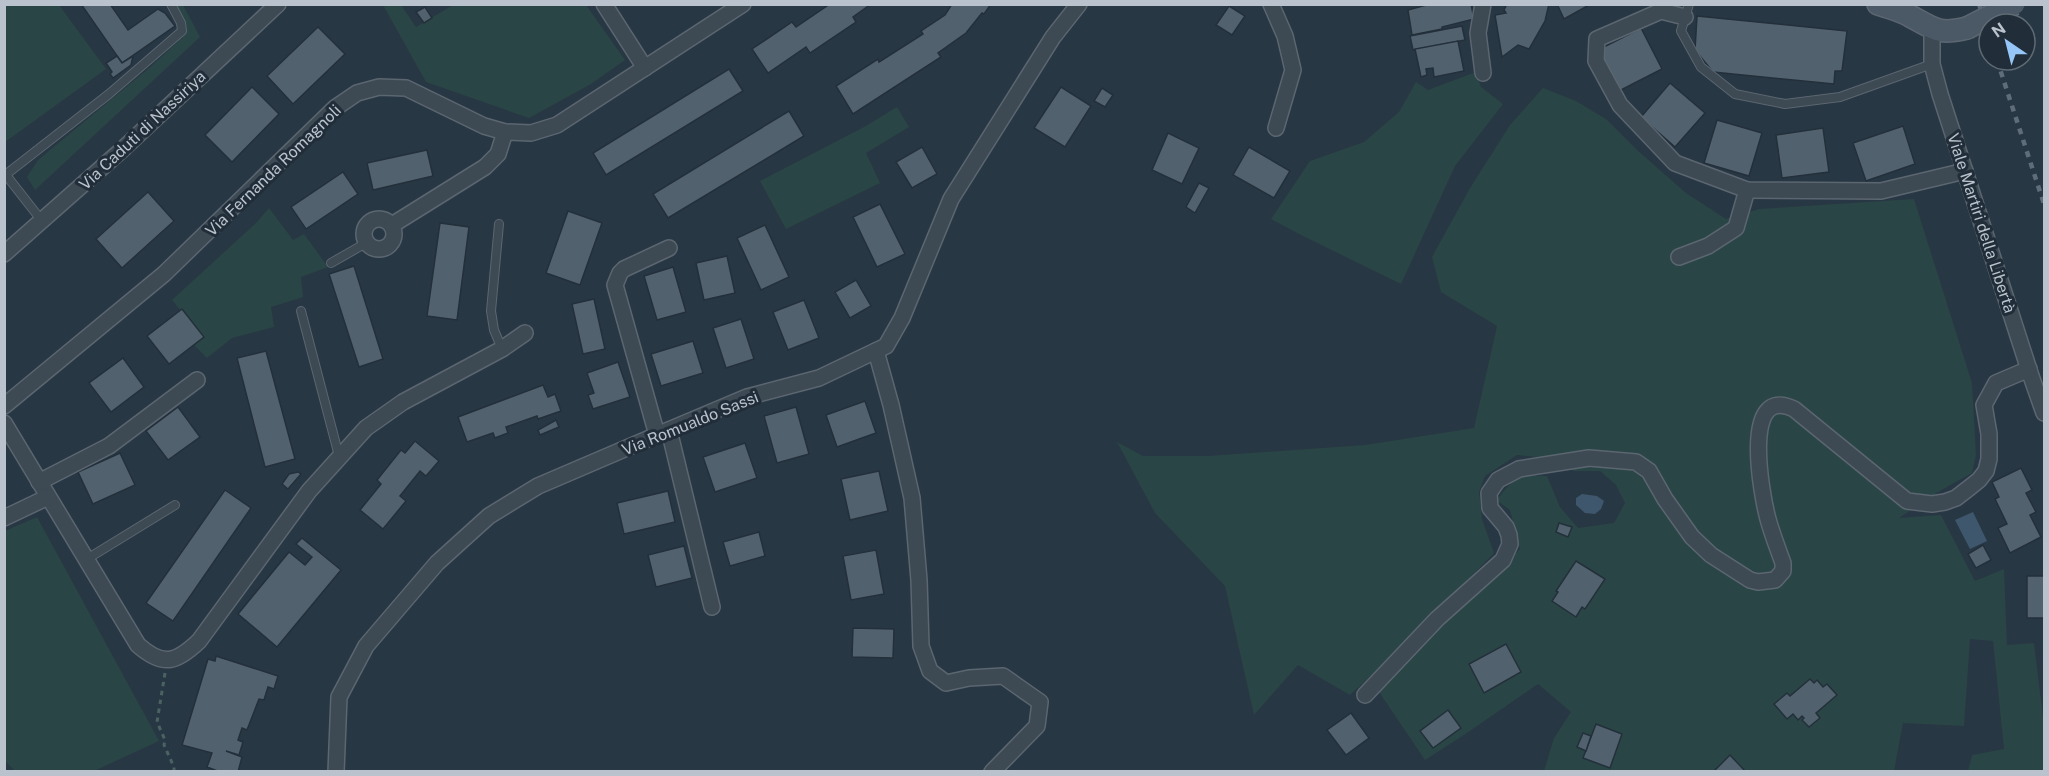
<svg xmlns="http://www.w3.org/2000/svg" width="2049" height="776" font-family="'Public Sans',sans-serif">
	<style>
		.green { fill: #2a4545 }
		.water { fill: #3f576c }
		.building { fill: #51616e; stroke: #23303b; stroke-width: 1.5 }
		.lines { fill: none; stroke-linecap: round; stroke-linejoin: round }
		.service-casing { stroke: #5b6671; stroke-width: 10 }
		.minor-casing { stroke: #5b6671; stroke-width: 18 }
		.secondary-casing { stroke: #5b6671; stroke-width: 24 }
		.path { stroke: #4b6262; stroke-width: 3; stroke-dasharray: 4.5 4.5; stroke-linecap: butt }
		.service { stroke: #3d4953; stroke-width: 8 }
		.minor { stroke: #3d4953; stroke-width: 15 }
		.secondary { stroke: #4b5866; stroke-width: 21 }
		.rail { stroke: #5f6d7a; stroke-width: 4.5; stroke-dasharray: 6 6; stroke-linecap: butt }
		.secondary-bridge-casing { stroke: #5b6671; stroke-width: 24; stroke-linecap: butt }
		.secondary-bridge { stroke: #4b5866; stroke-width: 21 }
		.labels { text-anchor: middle; stroke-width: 6; stroke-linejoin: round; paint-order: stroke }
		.street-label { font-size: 16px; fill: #bac3cd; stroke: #212e39 }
	</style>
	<rect width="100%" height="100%" fill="#283744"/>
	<!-- green -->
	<g class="green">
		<path d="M5,4L59,5L106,69L5,142Z"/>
		<path d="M176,5H183L200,37L35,190L27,177L38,160L148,69L183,37L185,20Z"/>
		<path d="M383,5H401L416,27L453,5H586L625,60L591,84L529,118L426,82Z"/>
		<path d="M1476,72L1481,87L1503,104L1455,166L1401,284L1301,235L1271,219L1310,161L1364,142L1399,112L1416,82L1428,90Z"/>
		<path d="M1543,88L1576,101L1606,119L1637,150L1686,193L1726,219L1759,209L1914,199L1972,383L1976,455L1972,473L1938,492L1899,518L1941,515L1975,581L2004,569L2007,645L2034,643L2044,726V771H1968L1972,755L2004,749L1993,641L1970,639L1964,726L1903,723L1894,771H1544L1554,738L1571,712L1538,684L1467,733L1425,760L1379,692L1444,623L1520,549L1510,510L1496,500L1517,476H1547L1560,507L1578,528L1614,523L1625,503L1616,485L1600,471H1574L1547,458L1517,455L1485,476L1479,492L1482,519L1494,553L1400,649L1350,695L1298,665L1254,715L1225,586L1155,513L1117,442L1143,456H1208L1365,445L1474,428L1497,326L1441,292L1432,257L1470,188L1510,125Z"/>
		<path d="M897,107L909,127L866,153L880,183L786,229L760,181L864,127Z"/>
		<path d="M269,208L293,240L304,234L328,267L301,277L303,297L271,307L274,327L232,338L207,358L194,345L203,337L172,300L257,222Z"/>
		<path d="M37,517L159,741L94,771H15L5,761V531Z"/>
	</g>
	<!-- water -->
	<g class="water">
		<path d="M1582,494L1597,496L1604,501L1601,509L1595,514L1585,513L1576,505V498Z"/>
		<path d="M1973,512L1987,541L1970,549L1955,520Z"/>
	</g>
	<!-- building -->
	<g class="building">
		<path d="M81,4H110L128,30L158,9L165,13L175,26L122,63Z"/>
		<path d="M830,4H871L853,17L856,22L810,53L806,47L768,73L752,49L792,22L796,27Z"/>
		<path d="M952,4H991L984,14L982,13L966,33L938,53L941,57L853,114L836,86L878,59L879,62L923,34L921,31L945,15Z"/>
		<path d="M1430,4H1471L1474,19L1442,27V29L1412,35L1408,10Z"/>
		<path d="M1507,4H1549L1545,21L1529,49L1518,45L1502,57L1495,15L1506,13L1504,10Z"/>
		<path d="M1557,4H1591L1564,19Z"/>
		<path d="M1229,6L1245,16L1232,35L1216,25Z"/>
		<path d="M425,7L432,18L424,23L416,12Z"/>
		<path d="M1697,16L1847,31L1842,71H1835L1834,84L1713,72L1695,50Z"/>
		<path d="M1462,26L1465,40L1413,50L1410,36Z"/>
		<path d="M318,27L345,54L293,104L267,76Z"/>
		<path d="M1641,28L1662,69L1619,91L1598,50Z"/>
		<path d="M1458,41L1464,71L1434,77L1433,68L1426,69L1427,75L1421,77L1415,49Z"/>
		<path d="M117,56L122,63L133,56L131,65L113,78L110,74L112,72L106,63Z"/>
		<path d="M729,69L743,91L606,175L593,153Z"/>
		<path d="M1670,83L1705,113L1675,147L1641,117Z"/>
		<path d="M252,87L279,114L232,162L205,135Z"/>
		<path d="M1061,87L1091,106L1065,147L1034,128Z"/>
		<path d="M1102,88L1113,95L1105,107L1094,101Z"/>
		<path d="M789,111L804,136L668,218L653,194Z"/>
		<path d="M1717,120L1762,133L1749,176L1704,163Z"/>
		<path d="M1903,126L1915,164L1866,181L1853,143Z"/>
		<path d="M1823,128L1829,172L1782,178L1776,135Z"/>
		<path d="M1168,133L1199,148L1182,184L1152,170Z"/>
		<path d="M922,147L937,174L912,188L896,162Z"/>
		<path d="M1249,147L1290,171L1274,198L1233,175Z"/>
		<path d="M427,150L433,176L373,190L367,163Z"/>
		<path d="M343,172L358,194L306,229L291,207Z"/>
		<path d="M1199,183L1209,188L1195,213L1186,207Z"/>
		<path d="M148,192L174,221L122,268L96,239Z"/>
		<path d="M880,204L905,254L877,267L853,217Z"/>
		<path d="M568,211L602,223L580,285L546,273Z"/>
		<path d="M440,223L469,227L457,320L427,316Z"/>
		<path d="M765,225L789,277L761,290L737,238Z"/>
		<path d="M727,256L735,293L704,300L696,263Z"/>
		<path d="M354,266L383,359L359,367L329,274Z"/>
		<path d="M673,267L686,312L657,320L644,276Z"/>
		<path d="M856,280L871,306L850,318L835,292Z"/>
		<path d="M594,299L605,349L583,354L572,304Z"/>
		<path d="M804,300L819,338L788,350L773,312Z"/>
		<path d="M182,309L204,337L169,364L147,336Z"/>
		<path d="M741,319L754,359L726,368L713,328Z"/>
		<path d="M693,341L703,373L661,386L651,354Z"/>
		<path d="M266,351L295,459L265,467L237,358Z"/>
		<path d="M123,358L144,387L111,412L89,383Z"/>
		<path d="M618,362L630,397L593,409L588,395L594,393L587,373Z"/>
		<path d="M543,385L548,397L555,394L561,411L538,419L537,416L506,427L508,433L495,438L493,433L467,442L458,417Z"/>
		<path d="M865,401L876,433L837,447L826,415Z"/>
		<path d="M178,407L200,437L168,460L146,431Z"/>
		<path d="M796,407L809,454L777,463L764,416Z"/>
		<path d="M556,420L559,427L540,435L538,430Z"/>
		<path d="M415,441L439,461L426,476L420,471L400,496L406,501L383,529L360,510L381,484L377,480L401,450L405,453Z"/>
		<path d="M745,443L757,478L715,492L703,457Z"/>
		<path d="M120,453L135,485L93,504L78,472Z"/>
		<path d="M2021,468L2032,490L2026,493L2036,512L2030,515L2041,537L2010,553L1998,528L2007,524L1995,499L1999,497L1992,482Z"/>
		<path d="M879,471L888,511L850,520L841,479Z"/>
		<path d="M298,472L301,474L288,489L282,484L289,474Z"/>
		<path d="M225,490L251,508L173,621L146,603Z"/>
		<path d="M668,491L675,522L624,534L617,503Z"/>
		<path d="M1559,523L1572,527L1568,537L1556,532Z"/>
		<path d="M759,532L765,556L730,566L723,542Z"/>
		<path d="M302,538L341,570L277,647L238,614L289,552L305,565L312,557L296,544Z"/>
		<path d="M1983,545L1991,560L1976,568L1968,554Z"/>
		<path d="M684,546L692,578L656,587L648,555Z"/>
		<path d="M876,550L884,594L851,600L843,556Z"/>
		<path d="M1576,561L1605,579L1585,609L1582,607L1576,617L1552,601L1558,592L1556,591Z"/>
		<rect x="2027" y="576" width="17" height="42"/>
		<path d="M853,628L894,629L893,658L852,657Z"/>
		<path d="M1506,644L1521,672L1484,693L1469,664Z"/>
		<path d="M216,656L278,676L274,689L268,687L264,700L259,699L247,730L242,728L238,740L243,742L239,755L226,751L242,757L238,772H220L207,767L212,753L182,745L208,659L215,661Z"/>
		<path d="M1810,679L1814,683L1817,680L1823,687L1827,684L1837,695L1816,713L1820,718L1809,727L1802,720L1804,718L1802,716L1798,720L1793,714L1787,719L1774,704L1787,693L1790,696Z"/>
		<path d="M1448,710L1461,728L1433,748L1420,731Z"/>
		<path d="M1351,713L1369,738L1346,755L1327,730Z"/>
		<path d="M1596,724L1622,734L1610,768L1583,758Z"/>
		<path d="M1583,733L1591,736L1586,751L1577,747Z"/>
		<path d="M1730,755L1746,772H1713Z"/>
	</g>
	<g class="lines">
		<!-- service casing -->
		<g class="service-casing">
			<g id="service">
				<path d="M1689,4L1681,31L1701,67L1735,94L1785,104L1840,97L1932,64"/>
				<path d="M6,175L42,221"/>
				<path d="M4,176L109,94L182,31L181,23L171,4"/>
				<path d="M499,224L491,311L494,330L502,349"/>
				<path d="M331,263L366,243"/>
				<path d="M301,311L339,456"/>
				<path d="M87,559L175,505"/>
			</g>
		</g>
		<!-- minor casing -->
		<g class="minor-casing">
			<g id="minor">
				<path d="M604,4L645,68"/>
				<path d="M1271,4L1285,36L1293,70L1276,128"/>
				<path d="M1685,17L1661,11L1597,39L1596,61L1620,105L1675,163L1747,190L1881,191L1965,171"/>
				<path d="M1932,30V64L1940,94L2031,376L2044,413"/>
				<path d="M1483,73L1478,33L1483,4"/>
				<circle cx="379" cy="234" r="15"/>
				<path d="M392,225L485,167L498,154L505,132"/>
				<path d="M4,254L124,148L278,4"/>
				<path d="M1679,257L1708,246L1736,228L1747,190"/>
				<path d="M876,351L891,405L912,498L919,580L921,646L930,671L946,683L969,678L1003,676L1040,702L1037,726L992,772"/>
				<path d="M4,406L164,274L335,108L357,93L379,87L406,88L484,126L505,132L531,133L557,125L743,4"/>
				<path d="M4,423L138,645C163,667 176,663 199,641L309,491L366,428L403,402L502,349L525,333"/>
				<path d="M669,430L712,607"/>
				<path d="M657,435L615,285L620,273L624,269L669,248"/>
				<path d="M39,482L109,446L197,380"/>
				<path d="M4,518L48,497"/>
				<path d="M1365,695L1437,619L1503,560L1510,544L1509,535L1506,527L1490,508L1489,493L1498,480L1519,469L1589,458L1636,462L1649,471L1665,499L1692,537L1711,555L1750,580L1758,582L1775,580L1783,571V563C1778,549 1772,534 1768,519C1762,497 1740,383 1794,409L1907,501L1932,504L1945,502L1956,498L1969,488L1979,480L1986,471L1989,459V434L1984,405L1996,383L2029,369"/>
				<path d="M336,772L339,697L366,646L437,563L489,516L538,486L657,435L747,397L819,378L886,346L902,318L951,199L1053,37L1079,4"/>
			</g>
		</g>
		<!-- secondary casing -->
		<g class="secondary-casing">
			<path id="secondary" d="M1878,4C1889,8 1900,10 1910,16C1935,29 1937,35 1967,28"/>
		</g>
		<!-- path -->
		<path class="path" d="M165,673L157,722L165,740L164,745L174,767V772"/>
		<!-- service -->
		<use href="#service" class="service"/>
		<!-- minor -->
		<use href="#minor" class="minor"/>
		<!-- secondary -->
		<use href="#secondary" class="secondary"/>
		<!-- rail -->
		<g class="rail">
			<path d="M1979,4L1989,34"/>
			<path d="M1997,60L2044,204"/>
		</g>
		<!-- secondary-bridge casing -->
		<g class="secondary-bridge-casing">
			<path id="secondary-bridge" d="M1967,28L2014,4"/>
		</g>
		<!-- secondary-bridge -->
		<use href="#secondary-bridge" class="secondary-bridge"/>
	</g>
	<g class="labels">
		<!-- street labels -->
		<g class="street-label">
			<text transform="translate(142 130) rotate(-43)" y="6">Via Caduti di Nassiriya</text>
			<text transform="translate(273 170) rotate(-44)" y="6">Via Fernanda Romagnoli</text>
			<text transform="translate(1982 223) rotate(72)" y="6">Viale Martiri della Libertà</text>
			<text transform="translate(690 423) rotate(-22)" y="6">Via Romualdo Sassi</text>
		</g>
	</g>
	<!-- border -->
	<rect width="2049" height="776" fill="none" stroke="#bac3cd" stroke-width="12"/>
	<!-- north arrow -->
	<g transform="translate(2007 42) rotate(325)"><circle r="28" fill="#212e39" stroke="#5e6a74" stroke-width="1.5"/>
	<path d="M0-4.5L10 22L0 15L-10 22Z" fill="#95c6f7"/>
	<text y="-9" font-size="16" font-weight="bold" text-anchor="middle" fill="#bac3cd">N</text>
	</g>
</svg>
